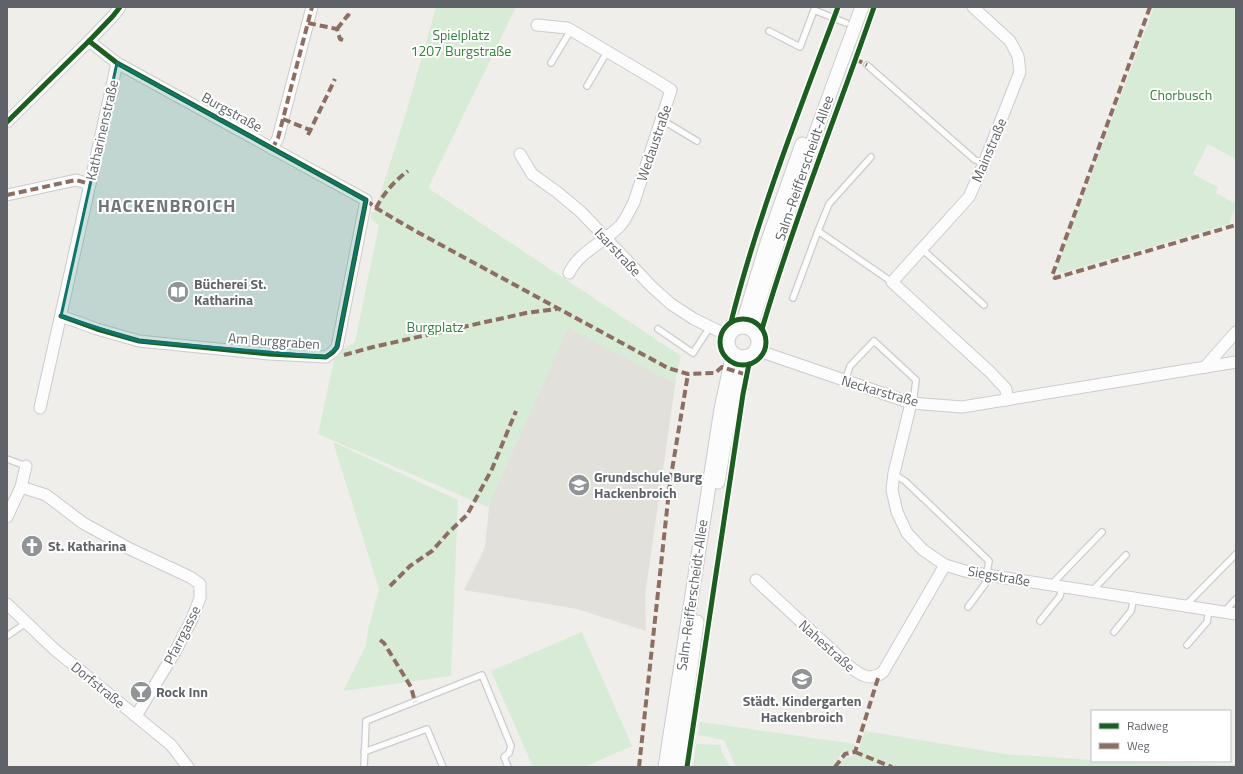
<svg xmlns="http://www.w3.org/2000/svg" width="1243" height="774" font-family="'Titillium Web',sans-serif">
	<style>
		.education { fill: #e2e0da }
		.green { fill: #d8ebd6 }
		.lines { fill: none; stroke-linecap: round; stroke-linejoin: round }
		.service-casing { stroke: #cbcccc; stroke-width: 8 }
		.minor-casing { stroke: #cbcccc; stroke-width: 13 }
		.tertiary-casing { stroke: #cbcccc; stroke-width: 15 }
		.service { stroke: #fdfcfc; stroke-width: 5.5 }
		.minor { stroke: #fdfcfc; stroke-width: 11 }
		.tertiary { stroke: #fdfcfc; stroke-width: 13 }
		.quiet { stroke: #8d6e63; stroke-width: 4; stroke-dasharray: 8 4; stroke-linecap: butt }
		.cycleway-casing { stroke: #fff; stroke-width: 8 }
		.cycleway { stroke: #1b5e20; stroke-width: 5 }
		.marked { fill: #0f766e; fill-opacity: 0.2; stroke: #0f766e; stroke-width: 3; stroke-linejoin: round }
		.labels { text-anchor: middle; stroke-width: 4; stroke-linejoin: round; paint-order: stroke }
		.park-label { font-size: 14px; fill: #348238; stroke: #fff }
		.street-label { font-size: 14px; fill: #5f6368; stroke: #fff }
		.poi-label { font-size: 14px; font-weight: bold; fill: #5f6368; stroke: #fff; text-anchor: start }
		.district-label { font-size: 18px; font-weight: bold; letter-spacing: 1px; fill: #70757a; stroke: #fff }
	</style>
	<rect width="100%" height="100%" fill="#efeeea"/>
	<!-- education -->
	<path class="education" d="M560,317L676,379L645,596L646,631L577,609L464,590L485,547L490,498Z"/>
	<!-- green -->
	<g class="green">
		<path d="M436,7H516L428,188L681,356L674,383L568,328L488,507L318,434L334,360L340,355L343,349L355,342L379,225L371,219V214L375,211L406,113Z"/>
		<path d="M1154,7H1236V159L1208,144L1193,174L1218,187L1216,193L1236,204L1229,224L1061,273L1057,267Z"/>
		<path d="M333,442L458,500L451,676L343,691L366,646L368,630L379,589Z"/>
		<path d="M582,632L632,746L584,767H533L491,671Z"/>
		<path d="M700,722L855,744L853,751L841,753L833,767H736L724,740L698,735Z"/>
		<path d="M865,731L1005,754L1092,760V761L1236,765V767H838L843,758L857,755Z"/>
		<path d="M696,744L721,745V750L730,767H693Z"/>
	</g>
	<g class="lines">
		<!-- service casing -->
		<g class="service-casing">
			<g id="service">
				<path d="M769,31L800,47L814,10L846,23"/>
				<path d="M551,63L571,30"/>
				<path d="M867,65L975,160L984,163"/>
				<path d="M587,86L607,52"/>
				<path d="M662,120L697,141"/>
				<path d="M818,231L829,204L871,157"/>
				<path d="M922,249L984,305"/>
				<path d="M793,298L818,231L892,282"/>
				<path d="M658,329L693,353L710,327"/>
				<path d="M845,381L850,366L874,341L916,380L913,403"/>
				<path d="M7,459L26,466"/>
				<path d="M894,474L905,481L989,561L985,584L968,607"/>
				<path d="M1051,585L1102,532"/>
				<path d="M1092,591L1126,555"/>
				<path d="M1185,606L1236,554"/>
				<path d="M1224,612L1236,599"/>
				<path d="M1040,621L1060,596L1062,587"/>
				<path d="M1114,632L1131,611L1134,598"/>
				<path d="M7,636L26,623"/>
				<path d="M1187,645L1207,622L1209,610"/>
				<path d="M364,752L427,729L443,767"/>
				<path d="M364,767L366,721L482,675L511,746L509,753L504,757L508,767"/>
			</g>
		</g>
		<!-- minor casing -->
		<g class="minor-casing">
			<g id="minor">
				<path d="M973,7L1010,41L1018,56L1020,72L984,163L969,197L892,282L990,372L1006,389L1007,400"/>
				<path d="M537,25L567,28L571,30L657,81L671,90L634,202C630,210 626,219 620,226C604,242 579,252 569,273"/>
				<path d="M7,122L89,41L113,16L120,7"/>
				<path d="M272,149L278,138L312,7"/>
				<path d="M520,154L532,174L557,192L581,212L651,286L671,304L694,319L729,336"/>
				<path d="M7,195L76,180L90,184"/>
				<path d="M61,316L97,329L139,341L269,354L326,357L333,352L337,347L366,200L117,63L89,41"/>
				<path d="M757,349L768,354L911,403L962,407L1236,362"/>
				<path d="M1205,367L1236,332"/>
				<path d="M911,403L894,473L892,490L897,512L907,533L923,550L945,565L965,571L987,575L1236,614"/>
				<path d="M40,408L117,63"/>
				<path d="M21,487L46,495L83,523L130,549L190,577L200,584V598L192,619L175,652L136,716"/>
				<path d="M7,517L21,487L26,466"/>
				<path d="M756,580L849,666C860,675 871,682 883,672L945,565"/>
				<path d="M7,604L54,649L171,745L188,767"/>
			</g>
		</g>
		<!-- tertiary casing -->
		<g class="tertiary-casing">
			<g id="tertiary">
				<circle cx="743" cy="342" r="15"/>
				<path d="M740,327L744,319L767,243L802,144"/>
				<path d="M754,330L753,321L755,314C787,210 824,109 862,7"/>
				<path d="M718,482L730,412L741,365L745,357"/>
				<path d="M665,767L721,409L733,353"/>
				<path d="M677,767L697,622"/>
			</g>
		</g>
		<!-- service -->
		<use href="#service" class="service"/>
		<!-- minor -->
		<use href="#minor" class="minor"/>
		<!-- tertiary -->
		<use href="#tertiary" class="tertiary"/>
		<!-- quiet -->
		<g class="quiet">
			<path d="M1150,7L1052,276L1055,278L1236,225"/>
			<path d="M308,23L337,29L340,39L343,40"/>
			<path d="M337,29L348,15L352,17"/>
			<path d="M855,59L867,65"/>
			<path d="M283,119L310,130"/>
			<path d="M308,135L335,79"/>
			<path d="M272,149L278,138L312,7"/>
			<path d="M7,195L76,180L90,184"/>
			<path d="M366,200L376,208L419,233L668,368L688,374L715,373L722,367L747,375"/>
			<path d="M376,208C384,193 394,181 408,171"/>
			<path d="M344,355L373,347L526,313L557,309"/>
			<path d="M390,586L410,566L432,551L448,533L467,515L492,469L516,411"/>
			<path d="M380,640L384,643L411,687L415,702"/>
			<path d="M855,752L892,767"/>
			<path d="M639,767L670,482L688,374"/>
			<path d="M835,767L845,754L855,752L879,675"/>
		</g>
		<!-- cycleway casing -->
		<g class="cycleway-casing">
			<g id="cycleway">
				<path d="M7,122L89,41L113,16L120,7"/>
				<path d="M61,316L97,329L139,341L269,354L326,357L333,352L337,347L366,200L117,63L89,41"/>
				<circle cx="743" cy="342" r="23"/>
				<path d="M731,322C758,215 799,111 838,7"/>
				<path d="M762,329C794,220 837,114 874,7"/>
				<path d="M687,767L743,394L749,364"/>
			</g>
		</g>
		<!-- cycleway -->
		<use href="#cycleway" class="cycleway"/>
	</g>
	<!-- marked area -->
	<path class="marked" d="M117,63L366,200L337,347L326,357L139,341L61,316Z"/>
	<!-- icons -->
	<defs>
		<g id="library-disc" transform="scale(1.15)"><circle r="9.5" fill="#919496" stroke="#fff"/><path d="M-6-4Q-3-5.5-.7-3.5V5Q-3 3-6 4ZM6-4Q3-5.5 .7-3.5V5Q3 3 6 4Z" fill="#fff"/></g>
		<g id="school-disc" transform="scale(1.15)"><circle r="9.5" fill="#919496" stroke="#fff"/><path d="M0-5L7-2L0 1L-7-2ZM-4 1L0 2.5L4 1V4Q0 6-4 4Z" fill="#fff"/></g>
		<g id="church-disc" transform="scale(1.15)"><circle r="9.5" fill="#919496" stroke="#fff"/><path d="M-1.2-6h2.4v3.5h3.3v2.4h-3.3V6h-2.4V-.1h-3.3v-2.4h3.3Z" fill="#fff"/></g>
		<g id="bar-disc" transform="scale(1.15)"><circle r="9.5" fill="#919496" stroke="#fff"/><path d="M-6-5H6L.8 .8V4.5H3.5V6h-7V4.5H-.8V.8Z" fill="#fff"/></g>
	</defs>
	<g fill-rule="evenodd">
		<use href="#library-disc" x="178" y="292"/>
		<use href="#school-disc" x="579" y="485"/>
		<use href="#church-disc" x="32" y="546"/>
		<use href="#school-disc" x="802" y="679"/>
		<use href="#bar-disc" x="141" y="692"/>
	</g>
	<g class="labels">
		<!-- park labels -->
		<g class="park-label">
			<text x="461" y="40">Spielplatz<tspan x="461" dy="16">1207 Burgstraße</tspan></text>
			<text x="1181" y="100">Chorbusch</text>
			<text x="435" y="332">Burgplatz</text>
		</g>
		<!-- street labels -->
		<g class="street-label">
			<text transform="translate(232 112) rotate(29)" y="5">Burgstraße</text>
			<text transform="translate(102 130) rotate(-77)" y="5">Katharinenstraße</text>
			<text transform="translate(654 143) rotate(-71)" y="5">Wedaustraße</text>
			<text transform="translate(989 150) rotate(-67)" y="5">Mainstraße</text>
			<text transform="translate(804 168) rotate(-71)" y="5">Salm-Reifferscheidt-Allee</text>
			<text transform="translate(618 252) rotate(47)" y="5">Isarstraße</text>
			<text transform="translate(274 341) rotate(4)" y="5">Am Burggraben</text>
			<text transform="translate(880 391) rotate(16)" y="5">Neckarstraße</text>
			<text transform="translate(999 576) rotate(10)" y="5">Siegstraße</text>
			<text transform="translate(692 595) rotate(-82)" y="5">Salm-Reifferscheidt-Allee</text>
			<text transform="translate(182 635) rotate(-63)" y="5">Pfarrgasse</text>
			<text transform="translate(827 646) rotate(42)" y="5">Nahestraße</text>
			<text transform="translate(98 685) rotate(39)" y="5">Dorfstraße</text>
		</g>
		<!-- poi labels -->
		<g class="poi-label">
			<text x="194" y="289">Bücherei St.<tspan x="194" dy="16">Katharina</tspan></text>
			<text x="594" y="482">Grundschule Burg<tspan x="594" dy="16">Hackenbroich</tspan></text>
			<text x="48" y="551">St. Katharina</text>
			<text x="156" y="697">Rock Inn</text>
			<text x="802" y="706" text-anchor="middle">Städt. Kindergarten<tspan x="802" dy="16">Hackenbroich</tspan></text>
		</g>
		<!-- district labels -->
		<g class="district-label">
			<text x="167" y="212">HACKENBROICH</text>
		</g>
	</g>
	<!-- border -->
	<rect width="1243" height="774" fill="none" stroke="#5f6368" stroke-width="16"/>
	<!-- legend -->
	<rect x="1091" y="710" width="140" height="52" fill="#ffffff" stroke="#bfc1c3"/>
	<rect x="1099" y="723" width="20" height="6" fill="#1b5e20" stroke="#bfc1c3"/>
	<text x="1127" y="730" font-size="12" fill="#5f6368">Radweg</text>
	<rect x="1099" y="743" width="20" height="6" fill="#8d6e63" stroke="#bfc1c3"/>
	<text x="1127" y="750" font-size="12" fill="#5f6368">Weg</text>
</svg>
